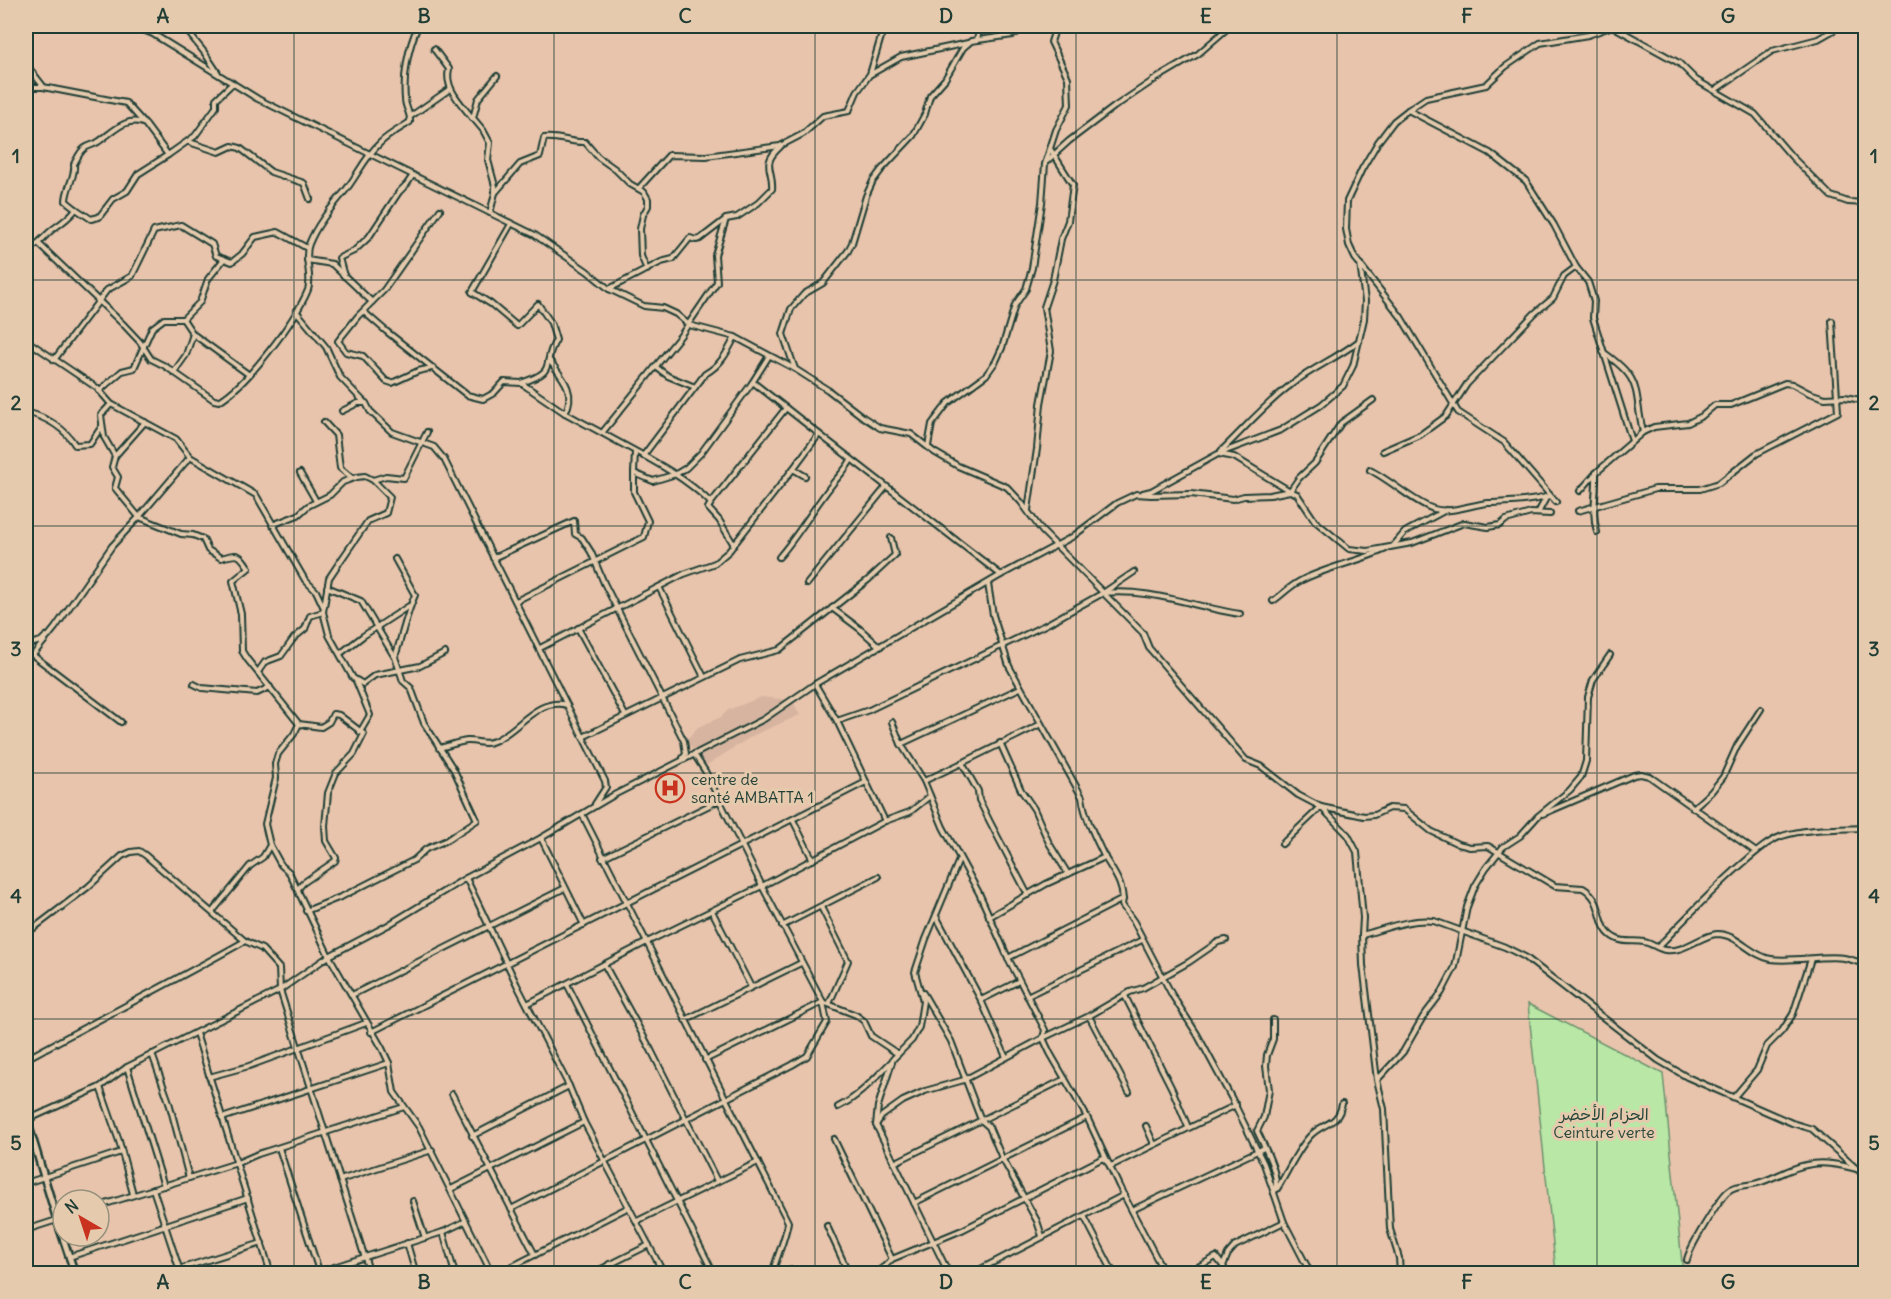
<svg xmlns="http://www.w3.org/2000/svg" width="1891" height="1299" font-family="Delius,'Playpen Sans Arabic',sans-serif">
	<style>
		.built { fill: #d7b4a0 }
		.green { fill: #b8e7a6; stroke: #6c926d; stroke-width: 1.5 }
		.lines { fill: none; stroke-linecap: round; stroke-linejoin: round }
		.street-casing { stroke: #1f3d34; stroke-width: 8 }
		.secondary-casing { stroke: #1f3d34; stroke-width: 10 }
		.street { stroke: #e5caad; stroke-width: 4 }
		.secondary { stroke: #e5caad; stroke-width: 5 }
		.grid { fill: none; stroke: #1f3d34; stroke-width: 1.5; stroke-opacity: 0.55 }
		.labels { text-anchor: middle; stroke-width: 6; stroke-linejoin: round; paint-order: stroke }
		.poi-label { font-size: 16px; fill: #1f3d34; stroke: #e5caad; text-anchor: start }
		.park-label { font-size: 16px; fill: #27463a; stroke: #e5caad }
		.neatline { fill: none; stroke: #1f3d34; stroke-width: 2 }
		.grid-label { font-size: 20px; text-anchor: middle; font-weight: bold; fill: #1f3d34 }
	</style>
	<rect width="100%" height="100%" fill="#e9c4ac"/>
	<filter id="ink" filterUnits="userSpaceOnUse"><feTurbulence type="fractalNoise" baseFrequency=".0167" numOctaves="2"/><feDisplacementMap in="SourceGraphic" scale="12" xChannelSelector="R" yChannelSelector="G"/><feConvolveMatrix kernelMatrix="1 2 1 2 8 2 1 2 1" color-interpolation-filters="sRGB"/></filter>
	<g filter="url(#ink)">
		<!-- built -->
		<path class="built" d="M761,697L792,700L800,715L754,735L704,767L686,740L698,727L721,717L728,710Z"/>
		<!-- green -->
		<path class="green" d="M1528,1004L1663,1074L1683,1273H1556Z"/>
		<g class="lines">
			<!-- street casing -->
			<g class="street-casing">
				<g id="street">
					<path d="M133,26L153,34L258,99L535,235L587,271L609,289L644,306L663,308L676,314L689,325L735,337L795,369"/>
					<path d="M183,26L204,52L218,73"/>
					<path d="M1028,26L1013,35L971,41L963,48L945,79L930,96L925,114L913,136L882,169L873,181L866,196L852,243L848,251L823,283L804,294L791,309L783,334L795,369L828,390L863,417L880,428L911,434L934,452L958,466L1007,487L1021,502L1042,531L1143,633L1149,648L1246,760L1261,766L1298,795L1321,807L1348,835L1357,852L1363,918L1362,935L1363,965L1377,1080L1384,1109L1390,1229L1399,1258L1400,1274"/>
					<path d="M1612,26L1679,63L1696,80L1755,114L1792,157L1831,196L1848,202L1866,203"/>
					<path d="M977,40L980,26"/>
					<path d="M434,49L449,69C444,88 461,103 472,118"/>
					<path d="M26,69L29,68L43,86"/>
					<path d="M871,74L901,57L968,43"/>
					<path d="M26,87H43L126,103L143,122"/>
					<path d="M1715,90L1772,51L1818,39L1841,26"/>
					<path d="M1408,110L1490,153L1526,181L1554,225L1576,267L1588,282L1594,301L1593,318L1632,441"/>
					<path d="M411,116L450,89"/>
					<path d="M189,142L219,152L232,146L240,148L271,172L304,183L310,199"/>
					<path d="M1047,161L1069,141L1114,107L1154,80L1198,54L1229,27L1239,28L1247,26"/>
					<path d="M639,188L669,155L706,156L780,146L803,134L823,116L849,111L857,92L870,74L881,37V26"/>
					<path d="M495,193L520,164L540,156L544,138C558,136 571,143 585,142L598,157L615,169L630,184L644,192L648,199V206L643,215L640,229L641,256L647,270"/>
					<path d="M76,209L66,201C66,188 76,176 74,164C77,159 80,151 85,148C89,145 94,145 98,142C112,133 126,115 145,124L168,155L195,136L216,107V99L233,83"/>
					<path d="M490,213L495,193V186L488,160L490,143L483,130L473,118L478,99L497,76"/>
					<path d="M511,224L472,292L491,304L517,326L538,304L551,323L556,340C540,366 560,370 521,383"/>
					<path d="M39,244L124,325L140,342L151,359L165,366L214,400L219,401C248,384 295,321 308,290C313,276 303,258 309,244C317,224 331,208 345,191C357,176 365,157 380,143C389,134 400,129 410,122C411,113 405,108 405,99C403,75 408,48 418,26"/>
					<path d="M26,251C40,244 42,238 53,229C62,223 69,218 76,209L91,219L99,217L113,199L127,191L138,174L168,155"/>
					<path d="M307,260L332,264L372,302"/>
					<path d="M344,276L339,258L354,251L369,237L399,192L407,184L413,175"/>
					<path d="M609,289L661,262L673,259L690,238L696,240L700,239L726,219L737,217L758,203L772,189C774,169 760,165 780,147"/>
					<path d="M296,311L326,347L340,377L365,403"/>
					<path d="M364,312L386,331L467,395L483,399L494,393L504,382L521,383L565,413"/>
					<path d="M193,334L248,374"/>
					<path d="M26,340L97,388L111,404L176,439L190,457L256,495L305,580L316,591L323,606"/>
					<path d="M1603,352C1644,381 1633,388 1643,432"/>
					<path d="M54,360L107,290L132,276L154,231L181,225L212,244L216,256L232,262L242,254L255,237L278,232L307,248"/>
					<path d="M549,360C562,377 577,392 565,413L602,433"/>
					<path d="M656,367L668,376L695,387"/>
					<path d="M432,368L418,371L392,383L386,381L363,356L346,352L338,341L358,316L384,290L440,210"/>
					<path d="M174,372L186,355L193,334L183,319"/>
					<path d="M752,383L769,356"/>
					<path d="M99,391L122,371L134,368L152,328L164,319H183L200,302L208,279L224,259"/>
					<path d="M111,404L101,415L104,437L115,456"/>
					<path d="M786,408L819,434L793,469"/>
					<path d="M342,411L358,403H366L370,411L392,432L434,447L444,459L567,705"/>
					<path d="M26,412C45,417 64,427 75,445L90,444L102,426"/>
					<path d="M324,422L336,435L340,468L352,478"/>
					<path d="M819,434L1001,575"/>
					<path d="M928,446L932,424L948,403L986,375L996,361L1002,348L1015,305L1026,289L1032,268L1042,203L1045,164L1056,130L1069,105L1068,78L1051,42L1056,26"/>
					<path d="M1221,451C1244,429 1266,403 1292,384C1314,367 1337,358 1359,341"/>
					<path d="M1383,451L1420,435L1446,416L1467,384L1535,313L1553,298L1564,276L1576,267"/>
					<path d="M1219,454L1234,457L1290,491L1299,478L1315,463L1341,423L1373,400"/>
					<path d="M643,456L705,374C721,365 727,353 735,337"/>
					<path d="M190,457L139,517L181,534L193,535L203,539L208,550L221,558C239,553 239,553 249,568L233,581L241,614L242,651L247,659L299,724L321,727L329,722L333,714L339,715L364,734L354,754L336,773L328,793L325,826L326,841L336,858L335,861L303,883L298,889L299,894"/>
					<path d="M1370,470C1389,479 1416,504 1434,509C1451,514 1472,504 1489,503C1510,502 1529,502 1550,496"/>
					<path d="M300,473L316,501"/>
					<path d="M634,473L635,452"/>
					<path d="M1596,473C1597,495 1591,511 1597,532"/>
					<path d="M373,480L386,476L404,478L427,432"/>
					<path d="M1580,491L1598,471L1643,432L1654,427L1688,423L1702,416L1715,405H1731L1785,383L1792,384L1809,393L1825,398L1845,397L1866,401"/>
					<path d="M1143,493L1151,491L1218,454L1281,430L1321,405L1343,386L1353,366L1364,319L1365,301L1360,264"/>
					<path d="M1556,502L1504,442L1458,412L1401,317L1355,258L1349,245L1346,229L1347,201L1362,169L1378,142L1394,121L1408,110L1426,98L1486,85L1505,67L1540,43L1588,35L1613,26"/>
					<path d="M711,503L708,508L719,520L734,545"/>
					<path d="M1028,510L1037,449L1041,404L1051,351L1044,307L1053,280L1061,239L1068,221L1073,185L1051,150"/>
					<path d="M1578,511L1655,489H1700L1719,483L1756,454L1838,412L1832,321"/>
					<path d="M1538,513L1546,498"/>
					<path d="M272,525L298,515L308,506L330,495L343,482L357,477L365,476L373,480L390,497L386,513L368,521L337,566L329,578L323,612L329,635L353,678L363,684L375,675L420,666L445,653"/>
					<path d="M1393,546L1405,532L1446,510"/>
					<path d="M779,557C799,534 814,507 834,482C840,475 846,469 851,460"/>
					<path d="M493,558L574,521L575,534L582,538L591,552L604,583L684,741L686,754L683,758"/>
					<path d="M807,584L886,487"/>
					<path d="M988,584L993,615L1009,666L1082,797C1085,818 1095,837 1104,856C1112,870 1126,887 1122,905L1134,922L1172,995L1197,1034L1232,1099L1264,1164L1284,1222L1311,1274"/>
					<path d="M327,587L361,601L394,656"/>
					<path d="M659,587L704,677"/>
					<path d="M1103,593C1151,588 1194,607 1240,614"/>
					<path d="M516,601L644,537L648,521L634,492V473L653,481L676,474L686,468L701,453L752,383H754L786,408L711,503C680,472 639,454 602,433L681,335L717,282L715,255L726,219"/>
					<path d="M1273,601C1282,595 1290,586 1300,581C1327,567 1358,562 1386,549"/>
					<path d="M832,608L860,629L880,647"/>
					<path d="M578,628L625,715"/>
					<path d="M26,645L41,641L46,636"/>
					<path d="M540,648L684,574L715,563L729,551L793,469L805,476"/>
					<path d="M26,650L121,722"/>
					<path d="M341,653L363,636L409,606"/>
					<path d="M33,655L55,628L112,546L139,517L115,488L118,477L112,467L115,456L145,422"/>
					<path d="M258,672L265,662L281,656L294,638L305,629L310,616L323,612"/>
					<path d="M356,681L370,715L360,732"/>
					<path d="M194,684L202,688L257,693L270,687"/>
					<path d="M815,684L837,721L885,821"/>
					<path d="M837,721L869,710L1047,624L1103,593L1134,572"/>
					<path d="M892,722L901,744L924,781L943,827L979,893L1008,958L1045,1030L1043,1038L1050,1053L1087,1117L1119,1186L1165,1274"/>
					<path d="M583,737L740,660L779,650L868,580L895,555L891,538"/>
					<path d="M1000,743L1021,790L1034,809L1049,843L1068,874"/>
					<path d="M901,744L1020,688"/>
					<path d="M439,748C448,746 458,742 467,741C477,740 483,746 494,741C518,731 537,697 567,705L605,781L606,787L595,804"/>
					<path d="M924,781L962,763"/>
					<path d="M1693,808L1711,792L1723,777L1737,746L1761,709"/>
					<path d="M582,814L788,1222C785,1240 777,1256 772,1274"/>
					<path d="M1543,814L1634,775L1641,774L1649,776L1756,852"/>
					<path d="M793,820L813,860"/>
					<path d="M541,838L584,925"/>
					<path d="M1282,844L1321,807L1364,816L1374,815L1389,808L1404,809L1431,831L1458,844L1470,847L1488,846L1555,886L1583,888C1607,902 1594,929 1617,939C1626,943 1634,940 1644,942C1651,943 1658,949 1665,950C1685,953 1701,935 1717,934C1738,934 1751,956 1771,959C1793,962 1823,955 1844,958C1851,959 1858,962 1866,965"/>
					<path d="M270,845L281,865L289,872L329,956L382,1048L389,1063L394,1092L419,1127L492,1274"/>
					<path d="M602,858L720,800"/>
					<path d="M466,878L517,985L569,1086L584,1122L664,1274"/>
					<path d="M1028,895L990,822L979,800L978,791L962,763L1041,724"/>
					<path d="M821,907L848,961L829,1004"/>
					<path d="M213,911L250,866L263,857L270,845L265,824L276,778L275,764L278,754L294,734L299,724"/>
					<path d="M306,911L343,896L414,860L426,849L447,840L477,820L454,770L424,723L411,688L403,681L395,657C402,636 406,615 415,595L395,559"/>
					<path d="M712,911L751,987"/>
					<path d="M936,916L981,1000L1006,1057"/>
					<path d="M989,917L1046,884L1105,857"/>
					<path d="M782,926L878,877"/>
					<path d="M26,934L88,887L122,856L131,852L139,851L145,855L245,941L262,949L279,968L280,990L370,1274"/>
					<path d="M1362,935C1385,929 1410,918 1434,921L1505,947L1525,957L1658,1060L1687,1077L1792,1123L1812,1129L1866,1177"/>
					<path d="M1658,947C1685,919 1711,891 1741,865C1753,855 1766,842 1782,836C1806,828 1840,829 1866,828"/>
					<path d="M1008,958L1123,899"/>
					<path d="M604,964L651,1050L717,1181"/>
					<path d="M567,984L714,1274"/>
					<path d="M923,993L951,1041L981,1120L989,1127L1002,1158L1037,1221L1042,1236"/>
					<path d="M352,995L565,888"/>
					<path d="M1027,996L1142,940"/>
					<path d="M1125,996L1172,1089L1188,1127"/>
					<path d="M981,1000L1019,981"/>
					<path d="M527,1004L645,943L762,886L885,821L910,812L930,796"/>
					<path d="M1089,1016L1129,1092"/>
					<path d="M685,1020L801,963"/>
					<path d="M1273,1020V1039L1267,1055L1266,1066L1269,1090L1264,1117L1257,1131C1264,1146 1282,1179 1274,1193"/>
					<path d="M371,1032L866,782"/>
					<path d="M196,1033L271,1274"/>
					<path d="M152,1054L169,1102L189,1178"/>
					<path d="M26,1059C99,1019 173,982 245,941"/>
					<path d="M705,1060L823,1002L856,1015L864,1021L871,1036L898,1054"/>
					<path d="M127,1067L164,1186"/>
					<path d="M209,1077L249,1066L366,1023"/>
					<path d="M1378,1079L1403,1052L1423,1017L1442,992L1455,967L1467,907L1475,886L1486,868L1503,847L1520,836L1538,816L1570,790L1581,777L1586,761L1588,697L1593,680L1610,655"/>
					<path d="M100,1087L119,1141L133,1194"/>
					<path d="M452,1094L535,1255"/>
					<path d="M1734,1097L1757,1070L1767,1046L1782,1031L1793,1014L1811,959"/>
					<path d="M838,1107C860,1096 875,1078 892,1061"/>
					<path d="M26,1114L27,1120L100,1087L127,1067L280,990L329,956L388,925L466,878L541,838L614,795L764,719L815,684L1001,575L1072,537L1117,503L1136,494L1151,495L1191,494L1233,499L1244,496L1270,495L1290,491L1297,494L1315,521L1349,549L1368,551L1412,543L1464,523L1488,527L1500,525L1506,520L1531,513L1550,514"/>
					<path d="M222,1118L389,1063"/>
					<path d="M876,1125L882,1116L903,1101L925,1091L964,1080L1043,1038L1089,1016L1130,992L1143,988L1189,962L1218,942L1226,940"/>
					<path d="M1146,1126L1154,1144"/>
					<path d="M472,1136L569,1086"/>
					<path d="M834,1139L892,1259"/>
					<path d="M279,1148L319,1271"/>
					<path d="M894,1163L1065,1079"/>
					<path d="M340,1180L432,1150"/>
					<path d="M26,1183L121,1152"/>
					<path d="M153,1189L179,1268"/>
					<path d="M451,1189L584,1122"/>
					<path d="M1277,1189C1288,1172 1296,1151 1310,1136C1323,1122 1338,1126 1342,1104"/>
					<path d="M413,1201L425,1238"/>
					<path d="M914,1203L1087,1117"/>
					<path d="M99,1206L237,1163L258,1154L404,1107"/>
					<path d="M511,1209L792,1065L807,1056L827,1022L823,1002L762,886L705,771L694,754"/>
					<path d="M1132,1210L1264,1148"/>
					<path d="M1084,1216L1114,1274"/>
					<path d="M637,1221L758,1162"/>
					<path d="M827,1226L849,1274"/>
					<path d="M26,1230L63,1218"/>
					<path d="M443,1232L455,1274"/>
					<path d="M407,1243L416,1274"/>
					<path d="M69,1257L248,1198"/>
					<path d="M1687,1260C1689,1248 1718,1201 1727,1192C1735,1184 1748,1186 1758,1183C1775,1178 1790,1168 1806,1165C1823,1161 1841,1165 1857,1169"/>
					<path d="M609,1264L614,1274"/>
					<path d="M1223,1266L1227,1274"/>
					<path d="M163,1274L262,1243"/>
					<path d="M312,1274L443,1232L466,1221"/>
					<path d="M497,1274L629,1207"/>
					<path d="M591,1274L649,1245"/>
					<path d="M781,1274L791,1270L826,1274"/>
					<path d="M874,1274L885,1266L892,1259L962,1230L1099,1160L1103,1158L1111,1166L1236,1105"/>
					<path d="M949,1274L876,1125L878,1106L893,1059L912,1040L919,1027L923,1001L915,972L926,939L959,860"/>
					<path d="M971,1274L1124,1195"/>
					<path d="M1185,1274L1216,1257L1223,1266L1228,1254L1235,1246L1284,1222"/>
				</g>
			</g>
			<!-- secondary casing -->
			<g class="secondary-casing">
				<path id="secondary" d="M26,1121L27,1120L57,1220L75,1274"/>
			</g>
			<!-- street -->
			<use href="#street" class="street"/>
			<!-- secondary -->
			<use href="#secondary" class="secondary"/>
		</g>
	</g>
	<!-- grid -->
	<path class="grid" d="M294,26V1274M554,26V1274M815,26V1274M1076,26V1274M1337,26V1274M1597,26V1274M26,280H1866M26,526H1866M26,773H1866M26,1019H1866"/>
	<!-- icons -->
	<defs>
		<g id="hospital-ring" transform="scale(1.5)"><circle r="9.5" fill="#e5caad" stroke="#c8321e" stroke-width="1.5"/><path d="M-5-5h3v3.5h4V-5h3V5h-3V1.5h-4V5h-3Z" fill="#c8321e"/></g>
	</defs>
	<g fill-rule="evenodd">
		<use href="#hospital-ring" x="670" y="788"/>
	</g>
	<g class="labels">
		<!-- poi labels -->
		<g class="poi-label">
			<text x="691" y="785">centre de<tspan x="691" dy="18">santé AMBATTA 1</tspan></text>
		</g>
		<!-- park labels -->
		<g class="park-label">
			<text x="1604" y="1120">الحزام الأخضر<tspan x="1604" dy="18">Ceinture verte</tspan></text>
		</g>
	</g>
	<!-- margin -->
	<rect width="1891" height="1299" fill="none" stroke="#e5caad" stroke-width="66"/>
	<!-- north arrow -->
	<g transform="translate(81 1218) rotate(321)"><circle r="28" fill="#e5caad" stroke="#96927d" stroke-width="1.5"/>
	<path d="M0-4.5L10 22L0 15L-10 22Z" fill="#c8321e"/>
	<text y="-9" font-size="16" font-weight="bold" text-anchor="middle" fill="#1f3d34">N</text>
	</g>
	<rect x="33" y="33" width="1825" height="1233" class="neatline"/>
	<g class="grid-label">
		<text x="163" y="23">A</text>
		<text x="424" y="23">B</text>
		<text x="685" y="23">C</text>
		<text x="946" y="23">D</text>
		<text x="1206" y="23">E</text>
		<text x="1467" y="23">F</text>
		<text x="1728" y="23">G</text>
		<text x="16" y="163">1</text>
		<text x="1874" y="163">1</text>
		<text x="16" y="410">2</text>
		<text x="1874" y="410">2</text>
		<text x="16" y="656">3</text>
		<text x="1874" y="656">3</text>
		<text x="16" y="903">4</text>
		<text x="1874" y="903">4</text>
		<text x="16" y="1150">5</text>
		<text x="1874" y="1150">5</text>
		<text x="163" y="1289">A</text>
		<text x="424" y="1289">B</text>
		<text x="685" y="1289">C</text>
		<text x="946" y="1289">D</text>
		<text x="1206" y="1289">E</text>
		<text x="1467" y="1289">F</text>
		<text x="1728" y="1289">G</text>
	</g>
</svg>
